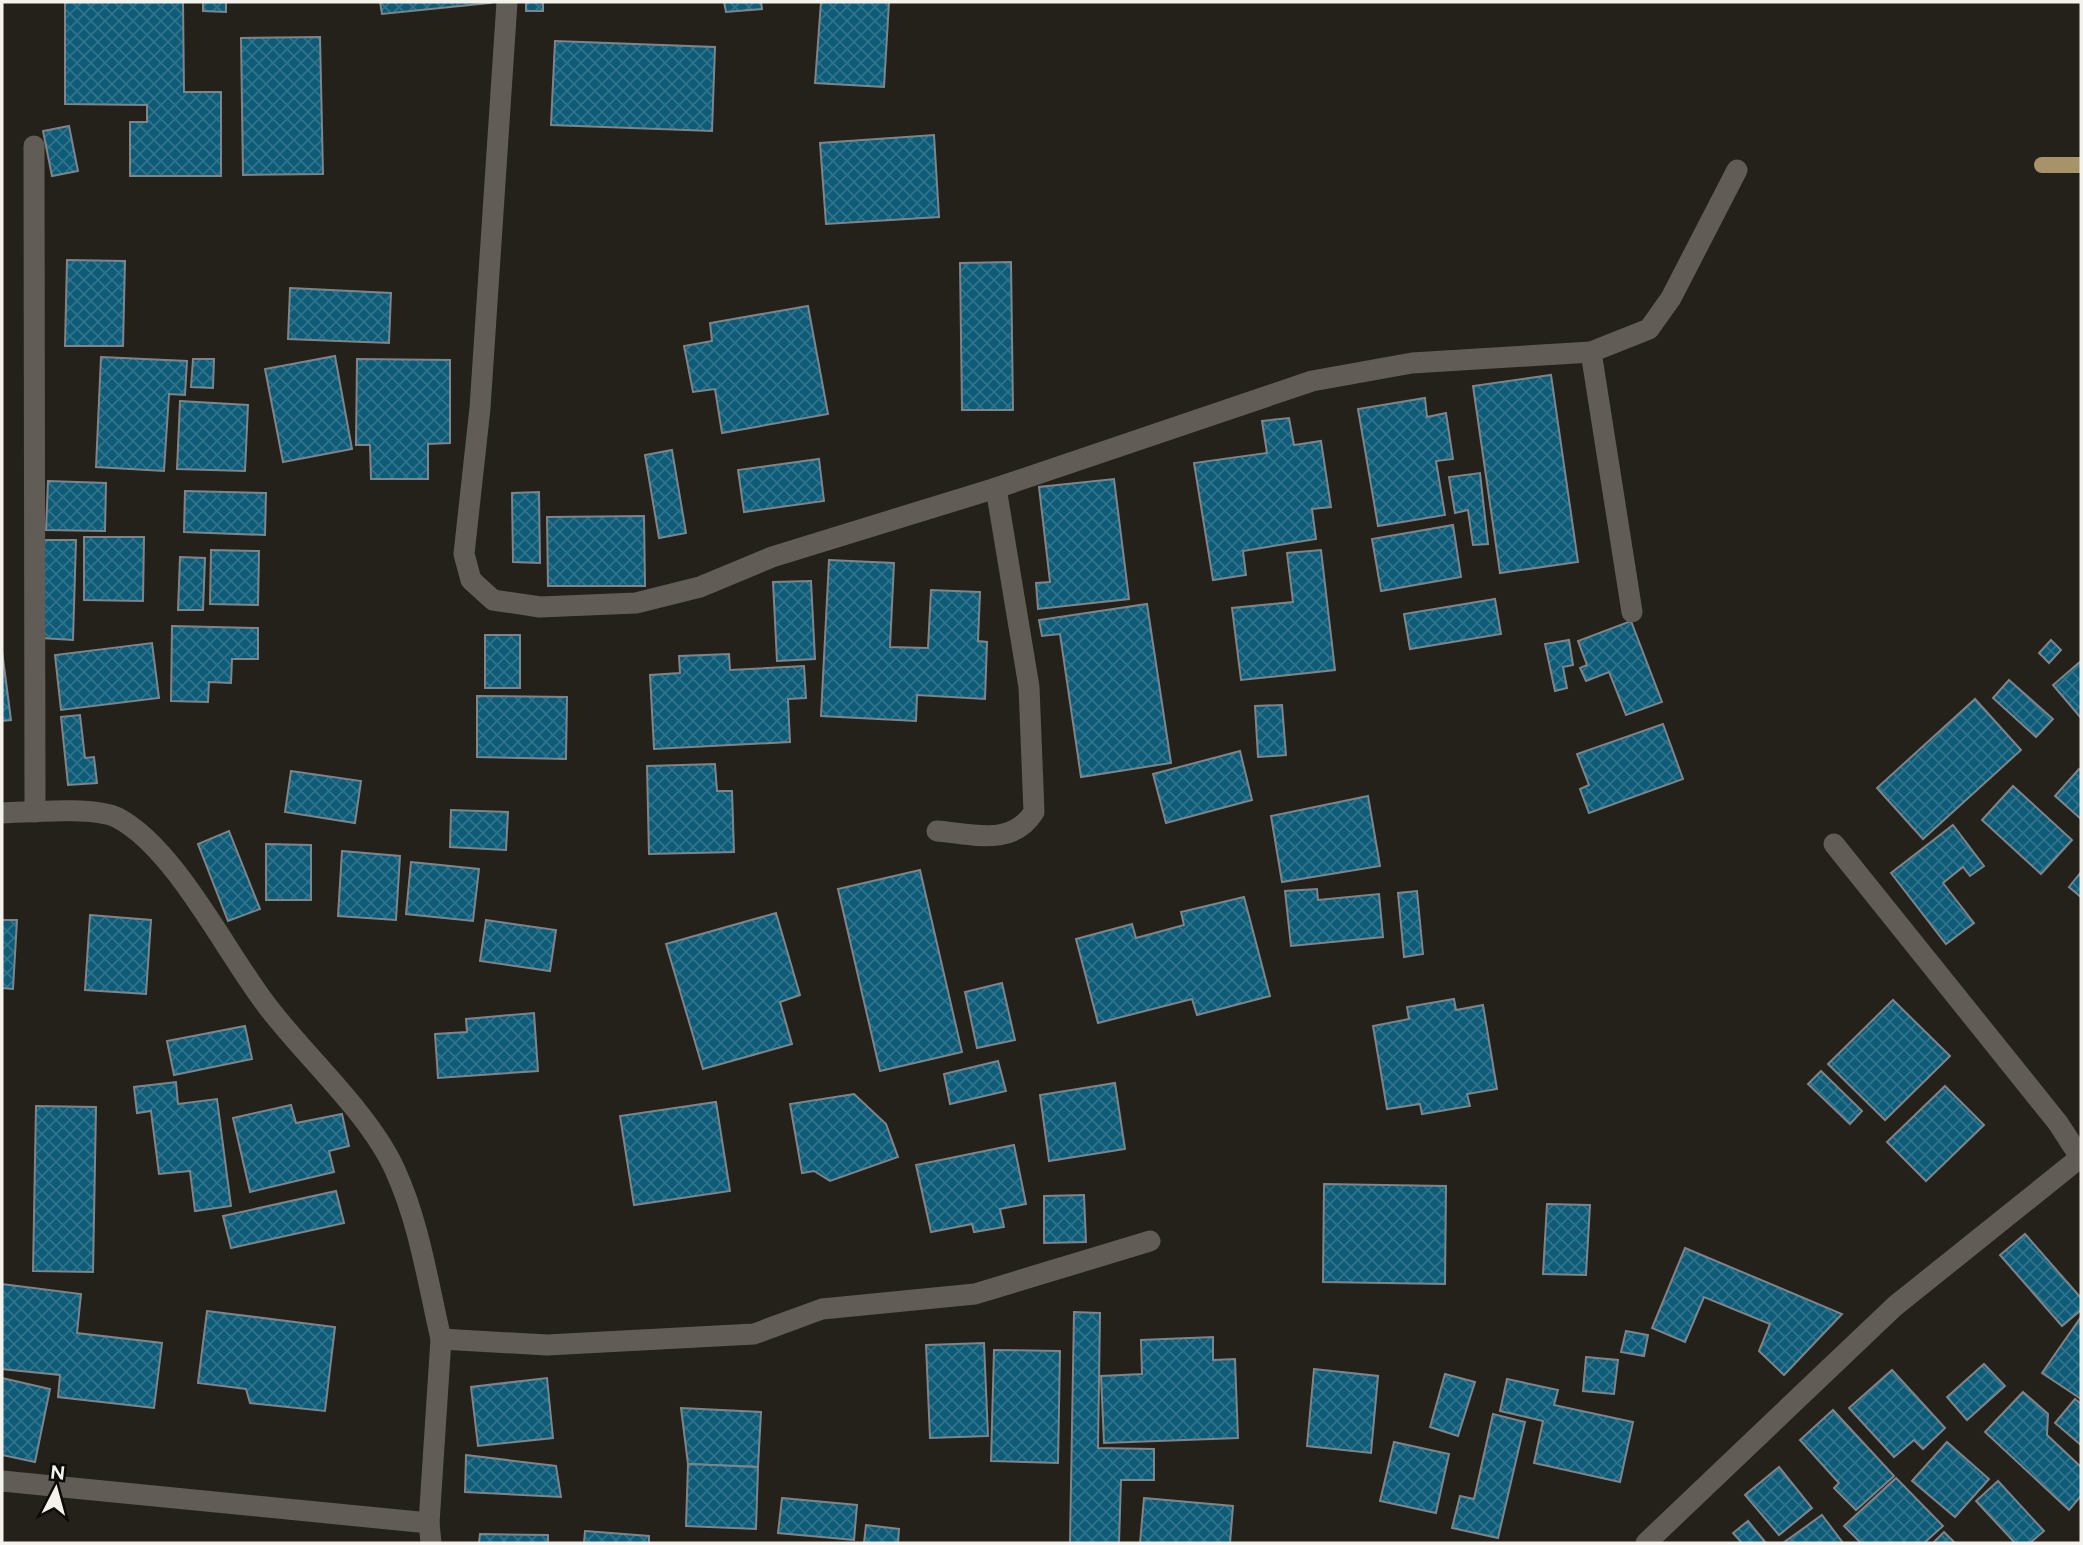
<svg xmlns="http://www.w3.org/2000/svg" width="2083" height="1545" font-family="Figtree,sans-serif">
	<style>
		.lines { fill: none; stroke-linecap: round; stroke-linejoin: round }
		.stream { stroke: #a7936a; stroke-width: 16 }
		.building { fill: url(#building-cross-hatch); stroke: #7d858a; stroke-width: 2 }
		.minor { stroke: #615d56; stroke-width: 21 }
	</style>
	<defs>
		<pattern id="building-cross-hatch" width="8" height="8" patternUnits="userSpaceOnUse" patternTransform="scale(1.75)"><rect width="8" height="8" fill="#0d5b77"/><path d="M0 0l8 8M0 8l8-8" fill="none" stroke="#31738b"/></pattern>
	</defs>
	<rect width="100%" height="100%" fill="#24201a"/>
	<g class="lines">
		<!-- stream -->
		<path class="stream" d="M2042,165H2081"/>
	</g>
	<!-- building -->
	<g class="building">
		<path d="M65,2H183L184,92H221V176H130V122H147V105L65,104Z"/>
		<path d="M203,2H226V12L203,11Z"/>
		<path d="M380,2H489L490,3L382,14Z"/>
		<rect x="526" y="2" width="17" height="9"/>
		<path d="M724,2H761L762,9L726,12Z"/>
		<path d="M821,2H889L884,87L815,83Z"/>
		<path d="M320,37L323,174L243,175L241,38Z"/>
		<path d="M555,41L715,47L712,131L551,125Z"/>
		<path d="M69,126L78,171L52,176L43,131Z"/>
		<path d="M934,135L939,217L826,224L820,143Z"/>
		<path d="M67,260L125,261L123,346H65Z"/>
		<path d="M1011,262L1013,410H962L960,263Z"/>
		<path d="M290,288L391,293L389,343L288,339Z"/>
		<path d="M808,306L828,414L722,433L715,389L693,392L684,346L712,341L710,323Z"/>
		<path d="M335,356L352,449L283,462L265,369Z"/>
		<path d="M101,357L187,361L185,395L169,394L164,471L96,467Z"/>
		<path d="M193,359H214L213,388L191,387Z"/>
		<path d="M357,359L450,360V443L428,444V479H371L370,445H356Z"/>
		<path d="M1551,375L1578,562L1500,573L1473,386Z"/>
		<path d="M1425,398L1427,417L1446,413L1453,459L1436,461L1445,515L1378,526L1358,409Z"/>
		<path d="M180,401L248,405L245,471L177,469Z"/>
		<path d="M1289,418L1294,445L1321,441L1331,507L1312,509L1316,539L1243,551L1246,575L1213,580L1194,463L1267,453L1262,421Z"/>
		<path d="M672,450L686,533L659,538L645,455Z"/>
		<path d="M819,459L824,501L744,512L738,470Z"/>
		<path d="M1480,473L1488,544L1473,545L1468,510L1455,513L1449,477Z"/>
		<path d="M1114,479L1129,599L1038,609L1036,583L1050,582L1039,487Z"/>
		<path d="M48,481L106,483L105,531L46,530Z"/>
		<path d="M185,491L266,493L265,535L184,532Z"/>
		<path d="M539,492L540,563L513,562L512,493Z"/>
		<path d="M644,516L645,586H548L547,517Z"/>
		<path d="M1453,525L1461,577L1381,591L1372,539Z"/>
		<path d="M84,537H144L143,601L84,600Z"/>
		<path d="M44,540H76L73,640L41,638Z"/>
		<path d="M211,550L259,551L258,605L210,604Z"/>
		<path d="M1321,550L1335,670L1241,680L1232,608L1293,602L1287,553Z"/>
		<path d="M180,557L205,558L203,610H178Z"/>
		<path d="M829,560L894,563L890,647L928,648L931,590L980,592L978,641L987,642L985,699L917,695L916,721L821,716Z"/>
		<path d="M811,581L815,659L777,661L773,582Z"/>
		<path d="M1495,599L1501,634L1410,649L1404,614Z"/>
		<path d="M1147,604L1171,763L1081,777L1060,634L1042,636L1039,620Z"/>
		<path d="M1631,621L1662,702L1626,715L1609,672L1586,681L1580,668L1587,665L1578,641Z"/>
		<path d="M172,626L258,628V659H232L231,683L209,682L208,702L171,701Z"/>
		<rect x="485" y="635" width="35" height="53"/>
		<path d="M1569,640L1573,665L1563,667L1567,688L1555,691L1545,644Z"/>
		<path d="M2051,640L2061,650L2049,663L2039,653Z"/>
		<path d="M152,643L159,698L61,710L55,655Z"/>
		<path d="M2,651L11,720L2,721Z"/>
		<path d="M729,654L730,670L804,666L806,698L788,699L790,742L654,749L650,675L680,673L679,656Z"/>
		<path d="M2081,661V718L2053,685Z"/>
		<path d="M2009,680L2053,719L2036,737L1993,698Z"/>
		<path d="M477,696L567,697L566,759L477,757Z"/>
		<path d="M1975,699L2021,750L1923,839L1877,788Z"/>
		<path d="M1282,705L1286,755L1258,757L1255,706Z"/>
		<path d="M80,715L85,758L94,757L97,783L68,785L61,717Z"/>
		<path d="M1663,724L1683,779L1589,813L1580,789L1589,785L1577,754Z"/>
		<path d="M1240,751L1252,800L1166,823L1153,774Z"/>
		<path d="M715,764L717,791H732L734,852L649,854L647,766Z"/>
		<path d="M2079,769L2081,771V819L2055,796Z"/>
		<path d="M291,771L361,781L355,823L285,812Z"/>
		<path d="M2013,786L2072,840L2041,874L1982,820Z"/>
		<path d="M1368,796L1380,866L1282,882L1271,816Z"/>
		<path d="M451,810L508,812L506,850L450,847Z"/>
		<path d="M1953,825L1984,866L1970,876L1963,867L1943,883L1974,923L1946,944L1891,873Z"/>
		<path d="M229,831L260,909L228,921L198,844Z"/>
		<path d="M266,844L311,845V900H266Z"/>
		<path d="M342,851L400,856L396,920L338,916Z"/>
		<path d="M411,862L479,869L473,921L406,914Z"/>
		<path d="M920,870L962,1052L880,1071L838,889Z"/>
		<path d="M2081,872V897L2069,887Z"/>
		<path d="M1317,889L1318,900L1379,894L1383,937L1291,946L1285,891Z"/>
		<path d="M1417,891L1423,954L1404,957L1398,893Z"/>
		<path d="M1244,897L1270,996L1197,1015L1192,999L1098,1023L1076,939L1132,924L1136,938L1184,925L1181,912Z"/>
		<path d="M776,913L800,995L780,1002L792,1044L703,1069L666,944Z"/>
		<path d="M90,915L151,920L146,994L85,990Z"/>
		<path d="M2,920H17L13,989L2,988Z"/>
		<path d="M486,920L556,930L550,971L480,961Z"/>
		<path d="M1002,983L1015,1040L977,1048L965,992Z"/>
		<path d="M1454,999L1456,1010L1483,1005L1497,1089L1467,1094L1470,1106L1422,1114L1420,1104L1387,1109L1373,1026L1409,1019L1407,1007Z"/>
		<path d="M1893,1000L1950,1056L1885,1120L1828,1064Z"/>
		<path d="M534,1013L538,1071L438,1078L435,1034L467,1032L466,1019Z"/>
		<path d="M245,1026L252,1059L174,1075L167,1041Z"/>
		<path d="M998,1061L1006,1091L950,1104L944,1074Z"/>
		<path d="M1821,1071L1862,1111L1850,1124L1808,1084Z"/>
		<path d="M176,1082L178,1104L217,1099L231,1206L195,1211L190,1171L159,1174L151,1111L137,1113L134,1087Z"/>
		<path d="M1115,1083L1125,1149L1049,1161L1040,1095Z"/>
		<path d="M1945,1086L1984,1125L1926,1181L1887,1142Z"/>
		<path d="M854,1094L886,1124L898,1157L830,1181L814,1171L802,1173L790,1104Z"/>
		<path d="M716,1102L730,1191L634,1205L620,1116Z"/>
		<path d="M291,1105L296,1123L342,1114L349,1146L329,1151L334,1172L250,1192L233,1118Z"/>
		<path d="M36,1106L96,1107L93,1272L33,1271Z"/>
		<path d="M1014,1145L1026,1204L1000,1209L1004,1227L974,1232L972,1224L931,1232L916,1165Z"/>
		<path d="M1324,1184L1446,1186L1445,1284L1323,1282Z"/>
		<path d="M336,1191L344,1223L231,1248L223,1216Z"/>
		<path d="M1084,1195L1086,1242L1044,1243V1196Z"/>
		<path d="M1547,1204L1590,1205L1586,1275L1543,1274Z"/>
		<path d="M2025,1234L2081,1298V1310L2062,1326L2000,1255Z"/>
		<path d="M1685,1248L1842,1314L1784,1375L1759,1351L1770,1324L1704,1297L1685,1342L1652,1328Z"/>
		<path d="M2,1284L81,1294L77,1333L162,1343L154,1408L58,1397L60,1375L2,1369Z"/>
		<path d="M207,1311L335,1327L325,1411L250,1403L246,1389L198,1383Z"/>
		<path d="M1074,1312L1100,1313L1098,1448L1154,1449V1480H1121L1119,1543H1070Z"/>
		<path d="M2081,1317V1399L2042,1373Z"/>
		<path d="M1626,1331L1648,1335L1644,1356L1621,1352Z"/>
		<path d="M1213,1337V1360L1235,1359L1238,1438L1104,1443L1101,1376L1142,1374L1141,1340Z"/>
		<path d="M984,1343L988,1436L930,1438L926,1345Z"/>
		<path d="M994,1350L1060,1351L1058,1463L991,1461Z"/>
		<path d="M1586,1357L1618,1360L1614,1394L1583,1391Z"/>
		<path d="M1984,1364L2005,1386L1967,1420L1947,1397Z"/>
		<path d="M1314,1369L1378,1376L1371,1453L1307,1446Z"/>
		<path d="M1892,1370L1945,1428L1923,1449L1914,1440L1894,1457L1849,1408Z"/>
		<path d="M1445,1374L1475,1382L1458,1436L1430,1427Z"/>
		<path d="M2,1378L50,1389L35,1462L2,1455Z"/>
		<path d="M547,1378L553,1438L478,1446L471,1387Z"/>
		<path d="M1507,1379L1558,1390L1554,1405L1633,1422L1620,1482L1534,1463L1543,1421L1500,1411Z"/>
		<path d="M2023,1392L2048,1414L2047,1435L2081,1467V1496L2069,1510L1985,1432Z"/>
		<path d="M2075,1399L2081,1404V1445L2055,1423Z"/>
		<path d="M681,1408L761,1412L758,1467L688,1464Z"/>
		<path d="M1833,1410L1894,1476L1856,1510L1834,1488L1839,1483L1800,1440Z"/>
		<path d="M1493,1414L1525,1422L1498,1538L1452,1528L1460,1496L1474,1499Z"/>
		<path d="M1394,1442L1449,1454L1436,1513L1380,1501Z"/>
		<path d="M1947,1442L1989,1479L1955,1517L1912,1481Z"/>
		<path d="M466,1455L556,1466L561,1497L465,1492Z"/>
		<path d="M688,1464L758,1467L756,1529L686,1526Z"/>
		<path d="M1779,1467L1812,1508L1779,1535L1745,1495Z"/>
		<path d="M1896,1478L1943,1526L1924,1543H1861L1844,1526Z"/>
		<path d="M1998,1481L2044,1531L2030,1543H2015L1976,1501Z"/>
		<path d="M782,1498L857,1505L854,1540L778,1533Z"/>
		<path d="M1144,1498L1233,1506L1230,1543H1140Z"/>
		<path d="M1822,1515L1843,1543H1783Z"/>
		<path d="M1748,1521L1766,1543H1742L1733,1533Z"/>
		<path d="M866,1525L899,1529L898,1543H864Z"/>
		<path d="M585,1531L649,1536V1543H584Z"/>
		<path d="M1944,1532L1955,1543H1933Z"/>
		<path d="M480,1534L548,1535V1543H479Z"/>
	</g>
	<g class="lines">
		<!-- minor -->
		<g class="minor">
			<path d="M507,2L480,408L464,554L471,580L493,600L540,607L636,603L700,587L772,557L996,488L1312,381L1412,363L1591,352L1649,329L1671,298L1737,170"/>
			<path d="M34,146L35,812"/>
			<path d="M1591,352L1632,612"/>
			<path d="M2,813C28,812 96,806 118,818C176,849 226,953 268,1007C306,1057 370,1114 395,1170C419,1222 428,1283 441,1339"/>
			<path d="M937,831C973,834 1012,847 1034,812L1029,687L996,488"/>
			<path d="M1834,844L2058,1123L2080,1157"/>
			<path d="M2,1481L429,1523L431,1543"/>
			<path d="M429,1523L441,1339L547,1345L754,1334L822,1309L975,1294L1150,1241"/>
			<path d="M1646,1543L1895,1306L2081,1157"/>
		</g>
	</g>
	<!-- border -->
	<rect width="2083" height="1545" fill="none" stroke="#f4f2ed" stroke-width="7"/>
	<!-- north arrow -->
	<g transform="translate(56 1489) rotate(6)" stroke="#0c0a08" stroke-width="5" paint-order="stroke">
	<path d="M0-5L12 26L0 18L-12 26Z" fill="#f4f2ed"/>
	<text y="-10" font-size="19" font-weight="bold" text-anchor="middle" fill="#f4f2ed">N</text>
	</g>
</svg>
